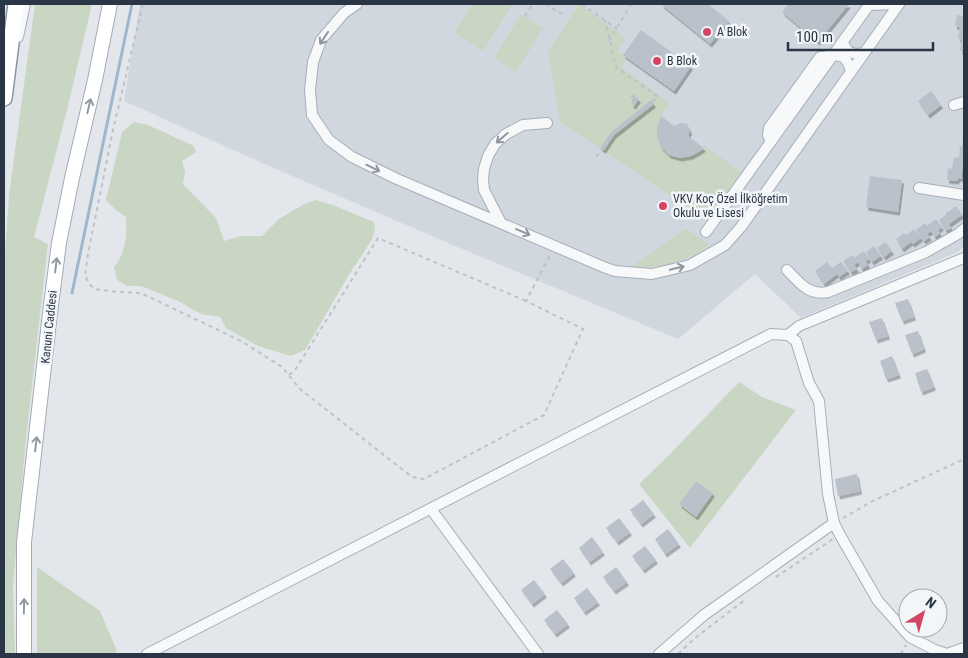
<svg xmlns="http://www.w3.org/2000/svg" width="968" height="658" font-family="'Roboto Condensed',sans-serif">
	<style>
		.built { fill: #d1d7de }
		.green { fill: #cad6c4 }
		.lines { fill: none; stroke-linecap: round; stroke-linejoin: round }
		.stream { stroke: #9db8cd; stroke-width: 3 }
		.building { fill: #bac1ca; filter: url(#shadow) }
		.minor-casing { stroke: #a8aeb7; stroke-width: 12 }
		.major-casing { stroke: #a2acb8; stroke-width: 16 }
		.highway-casing { stroke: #8a96a3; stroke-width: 18 }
		.path { stroke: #bdc2c7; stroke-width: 2; stroke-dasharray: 4 4; stroke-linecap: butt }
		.minor { stroke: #f6f8fa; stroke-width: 10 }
		.major { stroke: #fff; stroke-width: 14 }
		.highway { stroke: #fff; stroke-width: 15 }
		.oneway { stroke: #9097a0 }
		.oneway2 { stroke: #949aa2 }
		.poi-dot { fill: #d44564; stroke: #f3f6f9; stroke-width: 2 }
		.labels { text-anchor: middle; stroke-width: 5; stroke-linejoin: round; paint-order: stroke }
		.poi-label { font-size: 12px; fill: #2a3645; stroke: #f3f6f9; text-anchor: start }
		.street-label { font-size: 12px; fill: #2a3645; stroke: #f3f6f9 }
	</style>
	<defs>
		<filter id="shadow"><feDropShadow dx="2" dy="3.5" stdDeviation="0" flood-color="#0004"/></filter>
	</defs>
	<rect width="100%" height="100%" fill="#e3e7ec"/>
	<!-- built -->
	<path class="built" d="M140,4H964V246L958,252L801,318L755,274L678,339L453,245L269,166L124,101Z"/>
	<!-- green -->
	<g class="green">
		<path d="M35,4H92L67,110L34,237L48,244L26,439L13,586L15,654H4V267L9,195Z"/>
		<path d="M472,4H513L483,51L454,33Z"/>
		<path d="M579,4L626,38L617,51L627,58L621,67L670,103L661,116L669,155C685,160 693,158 705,146L741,172L707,220L560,122L548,52Z"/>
		<path d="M521,14L543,28L516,72L494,58Z"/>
		<path d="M134,122L148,125L194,146L196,152L182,161L185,172L183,184L216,218L224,241L241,236H262L279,219L304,204L315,200L333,205L374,222L375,230L371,241L350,273L305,350L291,356L258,346L226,328L220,317L201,314L178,301L141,286H127L117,280L114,267C126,253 127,234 126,217L117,211L106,200L122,132Z"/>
		<path d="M685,229L689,230L707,243L708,245C704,251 699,253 692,256C673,265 653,269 631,267Z"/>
		<path d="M739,382L762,397L796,410L690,548L639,484L668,456Z"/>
		<path d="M37,567L100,611L117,651L114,654H37Z"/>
	</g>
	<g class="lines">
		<!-- stream -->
		<path class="stream" d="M72,293L132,4"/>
	</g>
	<!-- building -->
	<g class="building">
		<path d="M661,4H708L729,21L710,44Z"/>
		<path d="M788,4H849L818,42L782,12Z"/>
		<path d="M957,15L964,16L963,28H964V51H960L962,39H958L960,27L955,26Z"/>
		<path d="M641,30L691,66L674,91L623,55Z"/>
		<path d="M931,91L941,105L928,115L918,101Z"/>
		<path d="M633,94L639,99L634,106L631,104L634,100L630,97Z"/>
		<path d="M651,100L654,104L614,135L604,150L600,148L611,132Z"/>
		<path d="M661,116L674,126L681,123L687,124L690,131L688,136L704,148L700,151L691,156L680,158L669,155L661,147L657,137V127Z"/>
		<path d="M963,138H964V167H963L962,170V179L958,178L957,181L947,180L948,168L952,169L954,157L959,158L960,146H962Z"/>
		<path d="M870,176L902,180L898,212L866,207Z"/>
		<path d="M956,206L962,215L949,224L951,228L946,231L939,220L946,215L945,214Z"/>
		<path d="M936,219L942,227L938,230L940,233L935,237L931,231L927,234L930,237L924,241L916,230L925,223L927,226Z"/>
		<path d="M914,229L921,238L913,244L911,242L902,249L896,239L904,233L906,235Z"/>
		<path d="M885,242L892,251L884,257L877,248Z"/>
		<path d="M874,246L881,256L872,262L866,252Z"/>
		<path d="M864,251L869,259L866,261L868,265L862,269L858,262L854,265L857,269L851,272L843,261L853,255L854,258Z"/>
		<path d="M827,262L832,268L841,262L848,271L839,277L837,274L824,284L815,271Z"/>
		<path d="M908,299L914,317L902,321L895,303Z"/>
		<path d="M882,318L888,336L876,340L869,322Z"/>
		<path d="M918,331L924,349L912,354L905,335Z"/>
		<path d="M892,356L899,375L886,379L880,361Z"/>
		<path d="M927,369L934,387L921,392L915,373Z"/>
		<path d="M857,474L860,491L838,496L835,479Z"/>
		<path d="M696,481L713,493L696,517L679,504Z"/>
		<path d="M643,500L654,514L641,524L630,510Z"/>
		<path d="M619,518L630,532L617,542L606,528Z"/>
		<path d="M668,529L679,544L665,554L655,539Z"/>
		<path d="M592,537L603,552L589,562L579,548Z"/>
		<path d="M645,546L656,560L643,570L632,556Z"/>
		<path d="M563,559L574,573L561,583L550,569Z"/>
		<path d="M616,567L627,582L614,591L603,577Z"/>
		<path d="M534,580L545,594L532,604L521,590Z"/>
		<path d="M587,588L598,602L584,612L574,598Z"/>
		<path d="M557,610L568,624L555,634L544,620Z"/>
	</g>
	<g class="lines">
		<!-- minor casing -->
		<g class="minor-casing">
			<g id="minor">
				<path d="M357,4L344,13L321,40L313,62L310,90L312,115L329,140L352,157L397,179L606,268L615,271L652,274L690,265L725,245L741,227L899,4"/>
				<path d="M18,37L25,4"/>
				<path d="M843,42C847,53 851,55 864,53"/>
				<path d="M954,105L964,102"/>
				<path d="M771,142L768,135L769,128L820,57C839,55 845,51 851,71"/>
				<path d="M919,188L964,195"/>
				<path d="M501,223L484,190L483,179L484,169L488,156L495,144L506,134L523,125L547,123"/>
				<path d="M706,232L869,5L899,4"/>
				<path d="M787,270C799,282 808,296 828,292L926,252L958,234L964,229"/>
				<path d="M788,335L796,341L809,383L819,401L828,494L834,523L840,535L878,601L910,637L935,650L947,654L964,648"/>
				<path d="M431,509L538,654"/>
				<path d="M147,654L771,334L788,335L799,326L964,258"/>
				<path d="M659,654L704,615L834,523"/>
			</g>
		</g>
		<!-- major casing -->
		<g class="major-casing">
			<path id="major" d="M24,654V542L50,313L59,243L72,178L95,80L110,4"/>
		</g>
		<!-- highway casing -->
		<g class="highway-casing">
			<path id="highway" d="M4,98L16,4"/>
		</g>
		<!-- path -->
		<g class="path">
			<path d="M143,4L113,130L88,254L85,275L89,284L95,289L118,292L141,293L241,341L282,367L300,389L412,477L424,479L544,415L583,329L526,301L550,255"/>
			<path d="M545,4L562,14"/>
			<path d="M582,4L617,29"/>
			<path d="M525,16L533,4"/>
			<path d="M609,41L631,4"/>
			<path d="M596,157L612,134L658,97L616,67L605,20"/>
			<path d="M289,375L295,370L378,238L526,301"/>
			<path d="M843,518L873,501L964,459"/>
			<path d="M776,577L833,539"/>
			<path d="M678,654L695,638L746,599"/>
			<path d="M901,654L906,645"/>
		</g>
		<!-- minor -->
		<use href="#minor" class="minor"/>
		<!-- major -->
		<use href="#major" class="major"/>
		<!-- highway -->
		<use href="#highway" class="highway"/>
	</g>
	<!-- one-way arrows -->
	<defs><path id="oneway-shaft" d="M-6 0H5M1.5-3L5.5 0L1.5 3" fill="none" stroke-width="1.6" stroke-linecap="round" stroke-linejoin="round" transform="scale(1.25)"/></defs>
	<g class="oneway">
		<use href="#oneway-shaft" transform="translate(324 38) rotate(124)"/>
		<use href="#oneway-shaft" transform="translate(502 138) rotate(139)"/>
		<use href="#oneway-shaft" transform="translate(373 168) rotate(26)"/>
		<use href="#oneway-shaft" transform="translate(523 232) rotate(23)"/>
		<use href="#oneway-shaft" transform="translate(677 268) rotate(-13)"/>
	</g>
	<g class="oneway2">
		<use href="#oneway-shaft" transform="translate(89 106) rotate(-77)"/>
		<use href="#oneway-shaft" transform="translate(56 265) rotate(-83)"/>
		<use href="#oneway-shaft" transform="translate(36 444) rotate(-83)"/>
		<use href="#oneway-shaft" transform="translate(24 606) rotate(-89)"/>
	</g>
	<!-- markers -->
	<g class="poi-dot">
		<circle cx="707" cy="32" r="5"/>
		<circle cx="657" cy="61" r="5"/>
		<circle cx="663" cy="206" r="5"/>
	</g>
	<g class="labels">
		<!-- poi labels -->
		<g class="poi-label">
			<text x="717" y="36">A Blok</text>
			<text x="667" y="65">B Blok</text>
			<text x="673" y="203">VKV Koç Özel İlköğretim<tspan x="673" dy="14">Okulu ve Lisesi</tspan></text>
		</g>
		<!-- street labels -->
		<g class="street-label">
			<text transform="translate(49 327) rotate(-84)" y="4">Kanuni Caddesi</text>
		</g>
	</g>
	<!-- border -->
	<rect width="968" height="658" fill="none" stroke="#2a3645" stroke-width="10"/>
	<!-- north arrow -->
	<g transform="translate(923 613) rotate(37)"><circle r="24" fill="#f3f6f9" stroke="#a3a9b1"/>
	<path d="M0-4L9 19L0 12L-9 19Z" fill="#d44564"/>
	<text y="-8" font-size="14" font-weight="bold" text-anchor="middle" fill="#2a3645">N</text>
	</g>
	<!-- scale -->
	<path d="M788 42v8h145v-8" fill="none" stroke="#2a3645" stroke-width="2.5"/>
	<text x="796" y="42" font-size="15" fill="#2a3645" stroke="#f3f6f9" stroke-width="4" paint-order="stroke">100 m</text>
</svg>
